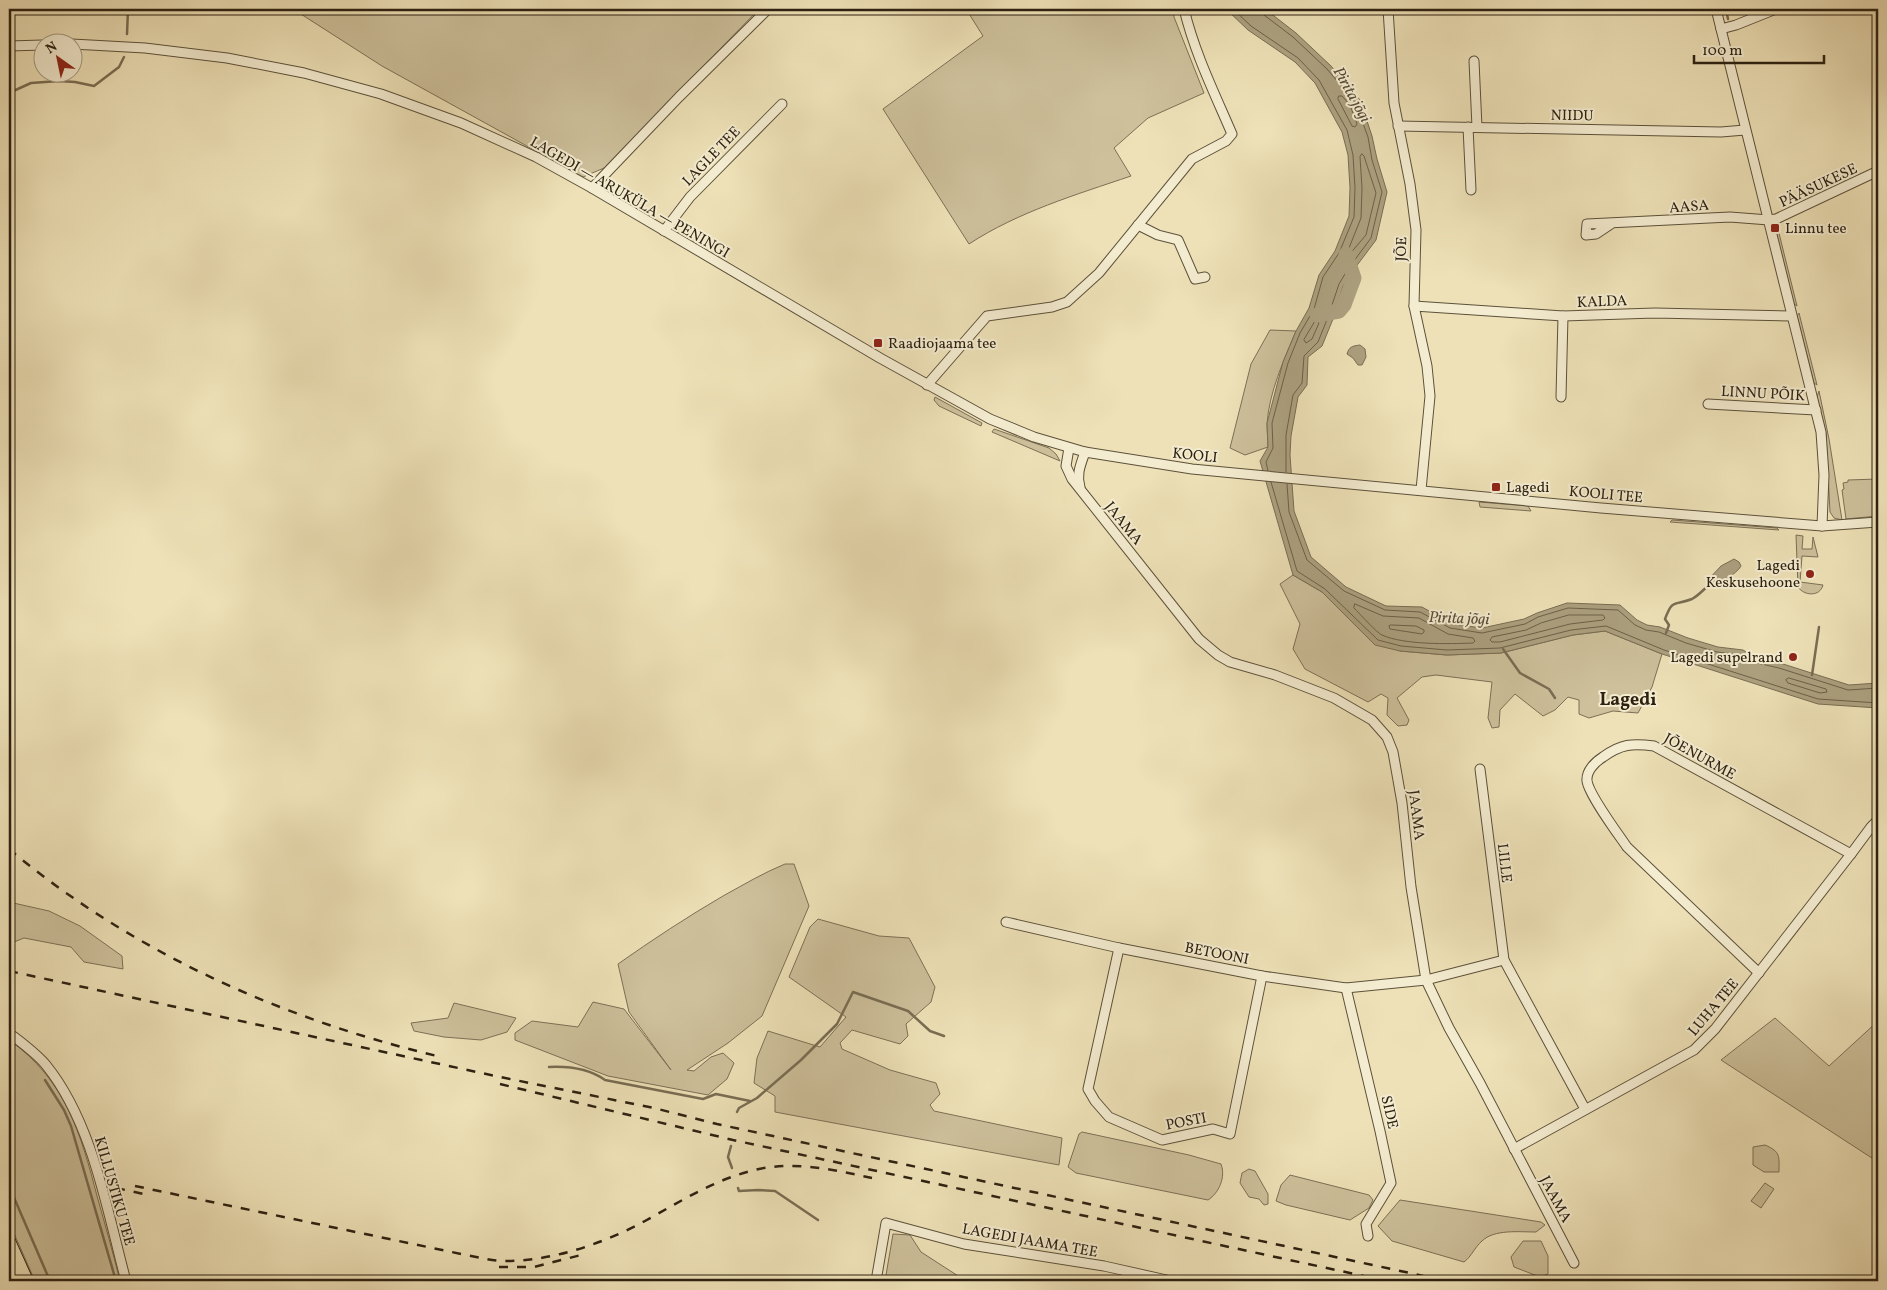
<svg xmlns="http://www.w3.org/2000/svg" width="1887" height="1290" font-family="Vollkorn,serif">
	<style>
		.green { fill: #cdc09b; stroke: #7c7056 }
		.water { fill: #aca07f; stroke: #796d53 }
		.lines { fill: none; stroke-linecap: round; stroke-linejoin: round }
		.shore { stroke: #6c6048; stroke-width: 1 }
		.stream { stroke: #796d53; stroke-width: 2.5 }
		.river { stroke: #aca07f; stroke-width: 15 }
		.minor-casing { stroke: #5c513a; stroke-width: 11 }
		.highway-casing { stroke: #2c2111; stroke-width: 14 }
		.minor { stroke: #f4ecd0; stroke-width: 9 }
		.highway { stroke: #eee1b7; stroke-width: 12 }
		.rail { stroke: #2c2111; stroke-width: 2.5; stroke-dasharray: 9 9; stroke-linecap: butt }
		.poi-dot { fill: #8f2418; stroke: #f4ecd0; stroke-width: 2 }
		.labels { text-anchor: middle; stroke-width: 4; stroke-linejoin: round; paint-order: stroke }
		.street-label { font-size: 15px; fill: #2c2111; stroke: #f4ecd0 }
		.poi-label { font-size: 15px; fill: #2c2111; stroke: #f4ecd0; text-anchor: start }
		.water-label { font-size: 16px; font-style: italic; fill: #594d38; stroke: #f4ecd0 }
		.quarter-label { font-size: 18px; font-weight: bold; fill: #2c2111; stroke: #f4ecd0 }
	</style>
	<rect width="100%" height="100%" fill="#eee1b7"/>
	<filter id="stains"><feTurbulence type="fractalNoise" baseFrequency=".004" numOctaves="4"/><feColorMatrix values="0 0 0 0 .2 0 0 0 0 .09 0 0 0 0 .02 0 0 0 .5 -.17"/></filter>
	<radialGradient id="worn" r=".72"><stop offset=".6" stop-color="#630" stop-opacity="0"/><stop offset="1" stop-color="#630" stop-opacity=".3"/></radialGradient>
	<!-- green -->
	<g class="green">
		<path d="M293,9H759L604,168L583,177L382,66Z"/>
		<path d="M966,9H1173L1174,17L1204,93L1148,118L1114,148L1131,176C1075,195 1018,212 969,244L883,109L983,36Z"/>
		<path d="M1777,225L1797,306L1793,303L1776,233Z"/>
		<path d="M1799,313L1817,385L1814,383L1797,316Z"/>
		<path d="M1270,330L1296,331C1284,360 1269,392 1267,424C1267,431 1268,440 1268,447L1245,455L1230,448L1251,364Z"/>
		<path d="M1819,391L1829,439L1842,520L1834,518L1830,512L1826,434L1817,397Z"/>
		<path d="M935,397L982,423L981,426L939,406L934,400Z"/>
		<path d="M994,429L1049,448L1056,454L1060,461L992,432Z"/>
		<path d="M1878,479V516L1846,519L1842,490L1844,489L1843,483L1848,482V480Z"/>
		<path d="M1479,502L1528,506L1531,511L1480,507Z"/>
		<path d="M1672,520L1777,528L1779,530L1670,522Z"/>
		<path d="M1796,535L1803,536L1802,549H1812L1813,537L1818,557L1802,556L1800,582L1823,585C1820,597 1804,596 1798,587Z"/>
		<path d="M1293,575L1322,592L1359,628L1400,651L1447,655L1501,653L1573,635L1605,631L1662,654L1652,687L1638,713L1613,711L1589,718L1579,714V700L1568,697L1555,710L1543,716L1515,694L1500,710L1499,727L1492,728L1488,718L1492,682L1436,675L1422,677L1397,698L1409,720L1407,725L1398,726L1387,715L1388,698L1381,694L1368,702L1305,669L1293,649L1300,624L1280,584Z"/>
		<path d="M785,864H794L809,906L762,1016L728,1043L687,1070L694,1071L711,1057L723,1053L734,1063L727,1079L708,1095L608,1076L515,1040V1033L532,1021L578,1027L593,1002L624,1009L671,1070L629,1012L618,964C652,940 687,917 723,896C743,885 763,873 785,864Z"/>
		<path d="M9,902L49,911L80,926L122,956L123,969L84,962L71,947L24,938L9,944Z"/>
		<path d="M818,919L879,936L909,938L935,987L931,1002L906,1024L908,1036L900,1044L852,1030L840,1043L842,1049L890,1070L936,1083L940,1094L930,1105L934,1111L1062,1138L1059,1165L775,1112V1096L754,1083L757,1058L768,1031L820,1047L846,1017L789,977L810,927Z"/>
		<path d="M454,1003L516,1018L507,1032L481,1040L444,1037L414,1031L411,1023L448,1018Z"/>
		<path d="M1775,1018L1829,1066L1878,1021V1162L1721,1060Z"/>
		<path d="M9,1040C65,1079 81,1134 97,1196C105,1224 113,1253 120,1281H35L9,1222Z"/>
		<path d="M1082,1132L1189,1155L1221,1164C1226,1177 1219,1193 1208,1200L1076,1173L1068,1167L1079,1134Z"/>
		<path d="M1765,1145C1781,1152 1779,1156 1779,1172H1764L1753,1165V1147Z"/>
		<path d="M1249,1169L1255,1171L1268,1194V1204L1264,1205L1259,1199L1249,1197L1240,1183L1242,1173Z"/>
		<path d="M1290,1175L1369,1195L1373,1200L1369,1208L1350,1220L1286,1205L1276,1201L1281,1185Z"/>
		<path d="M1765,1183L1774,1189L1761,1208L1751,1201Z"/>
		<path d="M1400,1200L1541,1222L1545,1225L1536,1232C1520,1232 1494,1229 1482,1241C1474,1248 1472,1256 1464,1262L1392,1241L1378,1226Z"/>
		<path d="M893,1234L910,1235L921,1252L966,1281H885Z"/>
		<path d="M1523,1241H1541L1548,1256V1274L1540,1277L1514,1267L1511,1257Z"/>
	</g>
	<!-- water -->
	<g class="water">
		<path d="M1226,9H1265L1296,33L1331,66L1360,100L1372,136L1377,159L1387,192L1376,240L1352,272L1343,286L1333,319L1322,346L1308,357L1307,385L1298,397L1291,436L1290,455L1294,511L1311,557L1346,587L1386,606L1422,607L1452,624L1482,628L1524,619L1537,613L1567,603L1620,605L1637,620L1647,625L1660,627L1688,638L1718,647L1743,650L1758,659L1780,663L1849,685L1878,683V708L1818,704L1662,654L1605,631L1573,635L1501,653L1447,655L1400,651L1375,645L1322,592L1293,575L1260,461L1268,447L1267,423L1283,362L1296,331L1309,308L1319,275L1335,251L1349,216L1350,188L1348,155L1342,132L1315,83L1295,62L1248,30Z"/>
		<path d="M1360,345L1365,349L1366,357L1362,365H1358L1353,358L1347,354C1349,347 1352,346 1360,345Z"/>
		<path d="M1734,559L1739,562L1741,566C1737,574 1717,585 1708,586L1707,581L1721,566Z"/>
	</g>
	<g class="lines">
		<!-- shore -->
		<g class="shore">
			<path d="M1233,9L1251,26L1298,58L1319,80L1347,130L1353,155L1355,188L1354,217L1339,253L1323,277L1314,309L1300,333L1288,363L1272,423L1273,448L1266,462L1268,471"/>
			<path d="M1262,9L1264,15L1293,37L1327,69L1355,102L1368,137L1372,160L1382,192L1371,238L1348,269L1339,284L1328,317L1318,342L1304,356L1302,383L1293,395L1286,435V472"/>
			<path d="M1339,96H1342L1350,105L1357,124L1355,127L1352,126L1338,99Z"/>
			<path d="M1362,154L1364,156L1376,193L1366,235L1348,256L1347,253L1361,218L1362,188L1360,157Z"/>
			<path d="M1316,320L1319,323L1312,339L1306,343L1304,340Z"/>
			<path d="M1271,482L1297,571L1325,589L1378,640L1401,646L1447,650L1500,648L1571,630L1606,626L1664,650L1818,699L1878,703"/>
			<path d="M1287,484L1289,512L1307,560L1344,591L1385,610L1420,612L1450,628L1482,633L1525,624L1538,617L1568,608L1618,610L1635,625L1646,630L1659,632L1686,643L1717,652L1741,655L1757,663L1779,668L1848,690L1878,688"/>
			<path d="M1355,604L1383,616L1419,618L1448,634L1473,638L1475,641L1473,643C1449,644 1404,645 1382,635C1377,633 1360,614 1354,608Z"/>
			<path d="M1569,615H1603L1605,618L1603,620L1570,624L1500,642H1492L1490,640L1492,637L1526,630L1541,623Z"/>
			<path d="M1391,625L1416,626L1424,630V632L1422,634L1390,629L1389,626Z"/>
			<path d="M1789,678L1826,689L1827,692L1820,693L1788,683L1786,680Z"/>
		</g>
		<!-- stream -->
		<g class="stream">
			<path d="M1726,9L1728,19"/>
			<path d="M127,34L128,9"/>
			<path d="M9,93L31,83L59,81L75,82L94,86L119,67L124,57"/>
			<path d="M1666,633L1669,625L1665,619C1673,598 1674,606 1692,599C1698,596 1703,590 1708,586"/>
			<path d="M1503,649L1520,673L1549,689L1555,698"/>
			<path d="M1812,675L1819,627"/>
			<path d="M549,1067C569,1066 588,1068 605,1080L703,1099L716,1094L750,1101"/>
			<path d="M45,1080L64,1110L71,1126L116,1281"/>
			<path d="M737,1112L739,1108L757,1098L801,1060L837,1024L853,992L908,1011L930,1031L944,1036"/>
			<path d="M731,1146L728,1157L732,1168"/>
			<path d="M9,1186L50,1281"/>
			<path d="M738,1188L739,1191L758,1190L775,1191L818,1220"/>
		</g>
		<!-- river -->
		<path class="river" d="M1317,315L1339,311L1344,305L1354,278L1346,254"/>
		<!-- minor casing -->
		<g class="minor-casing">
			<g id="minor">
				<path d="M1388,9L1394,103L1410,184L1416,230L1414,306L1427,366L1430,396L1421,490"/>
				<path d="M1716,9L1821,432L1824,475L1822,526"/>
				<path d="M1721,29L1736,25L1776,9"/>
				<path d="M72,44L145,48L227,58L304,73L381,94L461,123L536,157L592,188L880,358L990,419L1034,437L1085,452L1192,469L1601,508L1822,526L1878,522"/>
				<path d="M9,46L42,45"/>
				<path d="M1474,61L1477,127"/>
				<path d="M1398,126L1721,132L1745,130"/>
				<path d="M1468,127L1471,190"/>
				<path d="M592,188L679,97L768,9"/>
				<path d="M1611,224L1596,234L1586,235L1587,224L1730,217L1769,220L1776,219L1878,171"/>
				<path d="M1138,225L1158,235L1178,240L1195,279L1205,277"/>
				<path d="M664,231L690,197L782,104"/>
				<path d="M1414,306L1563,316L1655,313L1791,316"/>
				<path d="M927,385L987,316L1052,307L1067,302L1099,273L1192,159L1226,141L1232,134C1214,92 1195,54 1184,9"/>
				<path d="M1561,397L1563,316"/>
				<path d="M1708,404L1816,410"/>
				<path d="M1069,448L1066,466L1072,479L1199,639L1218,655L1230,662L1275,675L1334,698L1372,720L1387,737L1393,752L1402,803L1411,887L1426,980L1449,1028L1480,1083L1574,1263"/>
				<path d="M1080,487C1076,474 1081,464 1085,452"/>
				<path d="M1480,769L1504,960L1585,1109"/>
				<path d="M1006,922L1119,948L1262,976L1346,988L1426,980L1504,960"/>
				<path d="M1119,948L1088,1089L1095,1101L1109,1117L1162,1140L1213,1129L1230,1134L1262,976"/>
				<path d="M1759,973L1627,847C1618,834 1589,795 1587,781C1586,771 1595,762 1603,757C1621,744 1632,743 1654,746L1851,854"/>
				<path d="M1346,988L1380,1131L1391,1183L1366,1224L1368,1236"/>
				<path d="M9,1033C22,1043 36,1053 46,1065C93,1123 107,1211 126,1281"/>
				<path d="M1514,1149L1694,1050L1715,1029L1851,854L1871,827L1878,820"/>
				<path d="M876,1281L886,1223L964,1244L1104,1266L1171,1281"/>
			</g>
		</g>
		<!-- highway casing -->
		<g class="highway-casing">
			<g id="highway">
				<path d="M9,1241L27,1281"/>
				<path d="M9,1269L15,1281"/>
			</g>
		</g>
		<!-- minor -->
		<use href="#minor" class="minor"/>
		<!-- highway -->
		<use href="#highway" class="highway"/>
		<!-- rail -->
		<g class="rail">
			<path d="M9,849C132,952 282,1019 437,1056"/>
			<path d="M9,971L500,1077L654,1108L717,1124L1447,1281"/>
			<path d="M500,1084L733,1140L1387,1281"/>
			<path d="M135,1186L466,1255C479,1257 491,1261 504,1261C553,1261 602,1244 645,1221C683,1200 717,1178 759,1169C798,1161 834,1170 872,1178"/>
			<path d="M116,1188L144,1194"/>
			<path d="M499,1267H534L585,1254"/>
		</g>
	</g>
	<!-- markers -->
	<g class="poi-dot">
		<rect x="1770" y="223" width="10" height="10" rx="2.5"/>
		<rect x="873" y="338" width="10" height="10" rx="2.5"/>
		<rect x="1491" y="482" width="10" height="10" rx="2.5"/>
		<circle cx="1810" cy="574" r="5"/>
		<circle cx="1793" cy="657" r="5"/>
	</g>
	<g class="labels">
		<!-- street labels -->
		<g class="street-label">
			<text transform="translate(1572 115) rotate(1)" y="5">NIIDU</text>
			<text transform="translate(711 156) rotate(-46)" y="5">LAGLE TEE</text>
			<text transform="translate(1818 185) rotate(-25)" y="5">PÄÄSUKESE</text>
			<text transform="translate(630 197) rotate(30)" y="5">LAGEDI — ARUKÜLA — PENINGI</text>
			<text transform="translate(1689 206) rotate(-4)" y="5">AASA</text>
			<text transform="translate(1401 249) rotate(-88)" y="5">JÕE</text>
			<text transform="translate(1602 301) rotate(-2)" y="5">KALDA</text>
			<text transform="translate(1763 393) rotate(3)" y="5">LINNU PÕIK</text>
			<text transform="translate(1195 455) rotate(6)" y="5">KOOLI</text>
			<text transform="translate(1606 494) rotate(5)" y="5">KOOLI TEE</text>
			<text transform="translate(1124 523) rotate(51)" y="5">JAAMA</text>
			<text transform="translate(1700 756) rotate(29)" y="5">JÕENURME</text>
			<text transform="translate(1417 815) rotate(83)" y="5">JAAMA</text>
			<text transform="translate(1505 863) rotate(83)" y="5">LILLE</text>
			<text transform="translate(1217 953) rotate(11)" y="5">BETOONI</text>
			<text transform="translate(1713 1007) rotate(-50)" y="5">LUHA TEE</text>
			<text transform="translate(1390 1112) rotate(77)" y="5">SIDE</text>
			<text transform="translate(1186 1121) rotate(-11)" y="5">POSTI</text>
			<text transform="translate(115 1191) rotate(74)" y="5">KILLUSTIKU TEE</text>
			<text transform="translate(1556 1199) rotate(62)" y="5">JAAMA</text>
			<text transform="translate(1030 1240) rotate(10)" y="5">LAGEDI JAAMA TEE</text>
		</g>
		<!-- poi labels -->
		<g class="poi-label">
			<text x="1785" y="233">Linnu tee</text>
			<text x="888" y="348">Raadiojaama tee</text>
			<text x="1506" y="492">Lagedi</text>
			<text x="1800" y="570" text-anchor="end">Lagedi<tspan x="1800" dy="17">Keskusehoone</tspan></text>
			<text x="1783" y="662" text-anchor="end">Lagedi supelrand</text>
		</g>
		<!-- water labels -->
		<g class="water-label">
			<text transform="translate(1353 94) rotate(61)" y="6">Pirita jõgi</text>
			<text transform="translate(1459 617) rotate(2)" y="6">Pirita jõgi</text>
		</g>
		<!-- quarter labels -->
		<g class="quarter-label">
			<text x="1628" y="705">Lagedi</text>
		</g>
	</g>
	<!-- margin -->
	<rect width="1887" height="1290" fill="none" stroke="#eee1b7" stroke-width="30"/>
	<rect x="10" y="10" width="1867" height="1270" fill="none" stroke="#2c2111" stroke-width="2.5"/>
	<rect x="15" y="15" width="1857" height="1260" fill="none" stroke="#2c2111"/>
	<!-- north arrow -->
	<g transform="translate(58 58) rotate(327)"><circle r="24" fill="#f4ecd0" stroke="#a49b84"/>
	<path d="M0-4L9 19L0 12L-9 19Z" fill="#8f2418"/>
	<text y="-8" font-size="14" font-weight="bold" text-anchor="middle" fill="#2c2111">N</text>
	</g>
	<!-- scale -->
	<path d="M1694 55v8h130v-8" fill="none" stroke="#2c2111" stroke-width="2.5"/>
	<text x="1702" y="55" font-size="15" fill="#2c2111" stroke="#f4ecd0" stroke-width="4" paint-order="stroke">100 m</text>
	<rect width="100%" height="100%" filter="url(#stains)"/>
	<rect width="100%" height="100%" fill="url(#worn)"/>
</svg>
